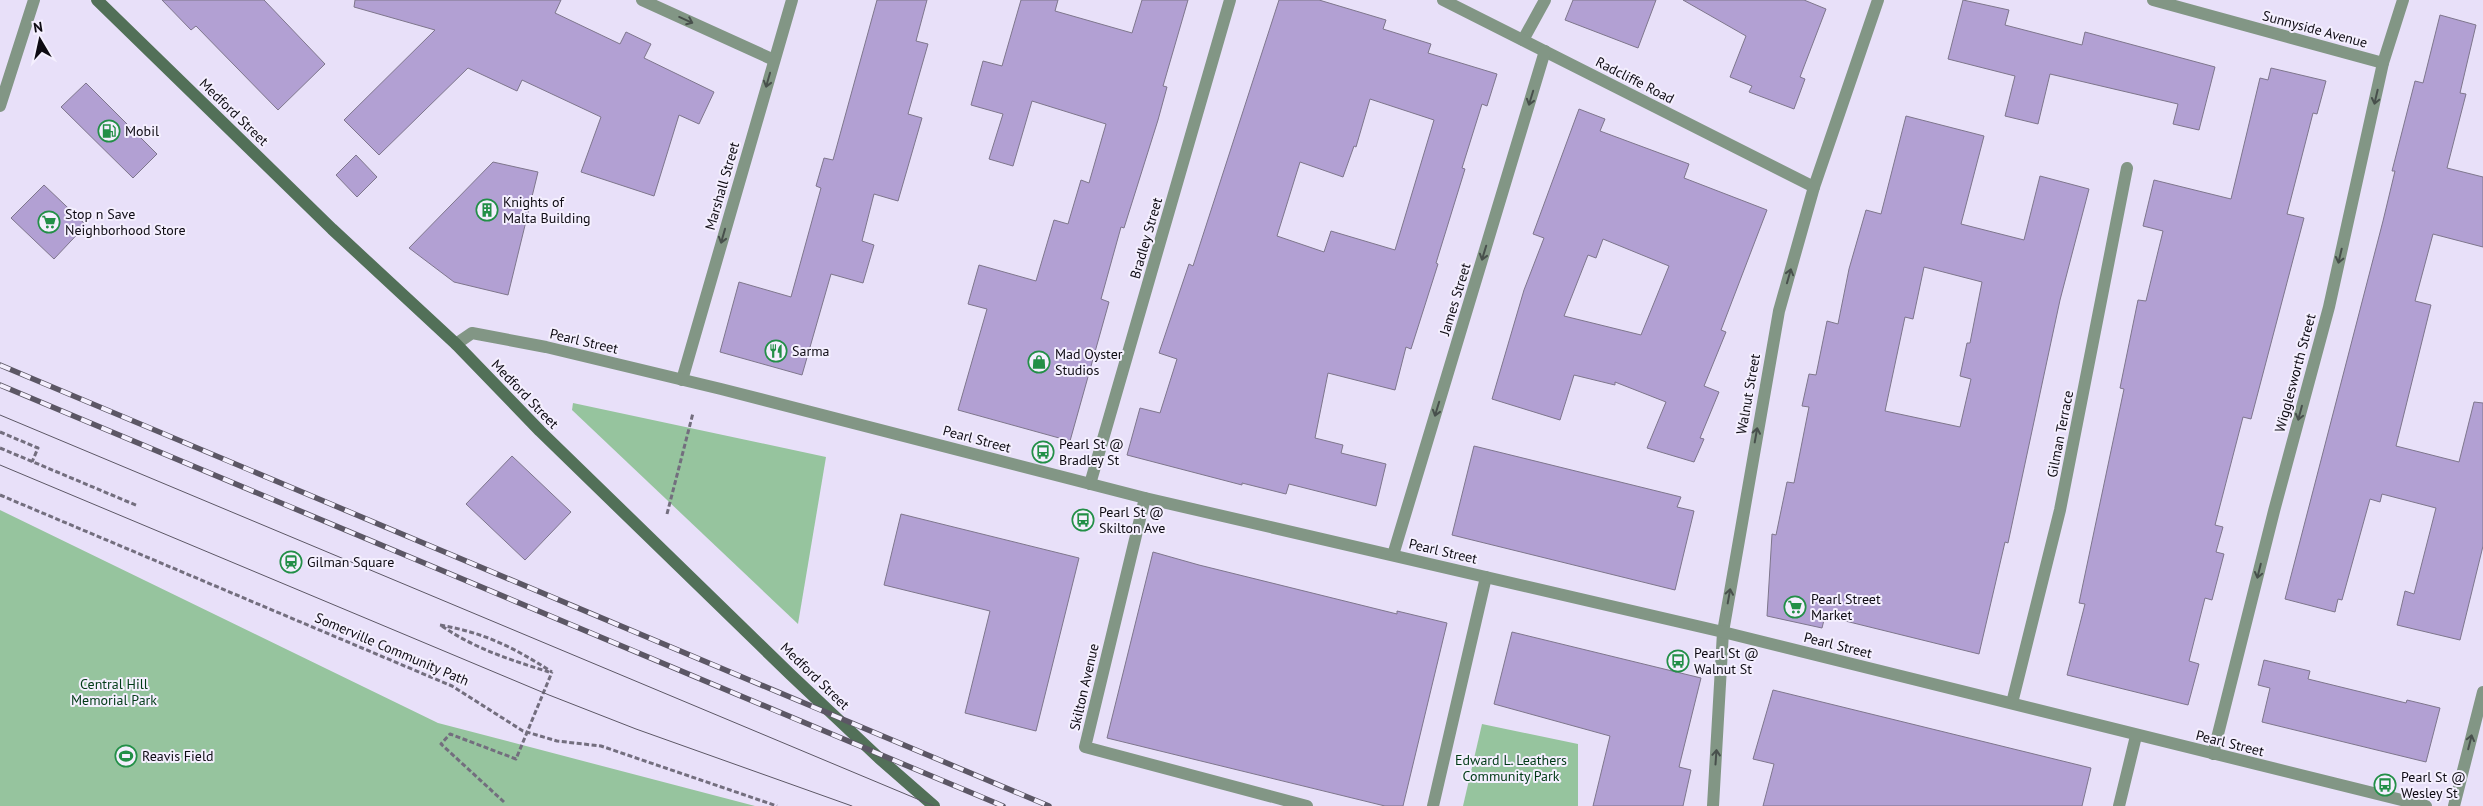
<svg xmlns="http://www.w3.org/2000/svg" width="2483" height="806" font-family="'PT Sans',sans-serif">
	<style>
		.green { fill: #96c49e }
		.building { fill: #b2a0d3; stroke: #7e768c; fill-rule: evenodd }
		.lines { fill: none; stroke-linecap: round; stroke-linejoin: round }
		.path { stroke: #736e7e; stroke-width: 3; stroke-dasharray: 5 2.5; stroke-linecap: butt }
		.service { stroke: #829685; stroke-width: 12 }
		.minor { stroke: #829685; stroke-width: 12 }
		.tertiary { stroke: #829685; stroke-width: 12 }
		.secondary { stroke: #527058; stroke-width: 12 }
		.tram { stroke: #5c5765; stroke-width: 1 }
		.rail-casing { stroke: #5c5765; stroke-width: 5.5 }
		.rail { stroke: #f4effe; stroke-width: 4; stroke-dasharray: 11; stroke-linecap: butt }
		.oneway { stroke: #48504c }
		.labels { text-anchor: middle; stroke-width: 4; stroke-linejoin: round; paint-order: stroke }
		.street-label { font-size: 14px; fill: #0e0b13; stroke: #f4effe }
		.poi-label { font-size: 14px; fill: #0e0b13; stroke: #f4effe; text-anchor: start }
		.park-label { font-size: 14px; fill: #003a16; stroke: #f4effe }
	</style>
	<rect width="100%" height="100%" fill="#e8e0f9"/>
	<!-- green -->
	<g class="green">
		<path d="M573,403L826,457L798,624L572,410Z"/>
		<path d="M0,510L438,723L755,806H0Z"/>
		<path d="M1482,724L1578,744V806H1463Z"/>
	</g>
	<!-- building -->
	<g class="building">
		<path d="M162,0H264L325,64L278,110L196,26L191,30Z"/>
		<path d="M355,0H561L555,13L620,44L626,32L651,44L644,58L714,92L699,124L679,115L654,196L581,172L601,117L522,80L517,91L468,68L379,155L344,120L435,30L354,7Z"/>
		<path d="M877,0H927L916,41L928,44L908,114L922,118L898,201L874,194L862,241L874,245L863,283L831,274L802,375L720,352L739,282L791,297L821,188L816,186L824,158L833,160Z"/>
		<path d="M1021,0H1058L1055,11L1132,33L1142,0H1188L1163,86L1167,87L1158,120L1124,228L1121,227L1101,299L1109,302L1070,441L958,410L987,309L968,304L979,265L1036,281L1054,220L1068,224L1081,180L1089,183L1106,124L1032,101L1013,166L989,159L1003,114L971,105L983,61L1002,66Z"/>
		<path d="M1279,0H1319L1386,20L1383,29L1431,44L1428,53L1497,74L1487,106L1482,104L1462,168L1465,169L1436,263L1438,264L1411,349L1406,347L1395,390L1328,373L1315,438L1343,445L1341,453L1386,464L1376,506L1289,484L1286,494L1242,483V485L1127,455L1140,408L1160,413L1177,359L1159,353L1189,264L1193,266ZM1370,99L1434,120L1395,250L1331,231L1324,252L1277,236L1300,162L1343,177L1354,146L1356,147Z"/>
		<path d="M1573,0H1656L1638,48L1565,20Z"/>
		<path d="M1683,0H1804L1826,9L1800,77L1805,79L1794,109L1749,92L1752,86L1730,77L1746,36Z"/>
		<path d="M1963,0L2009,10L2005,25L2082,45L2085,32L2215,67L2199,130L2173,124L2178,104L2050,74L2038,124L2005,116L2015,76L1948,59Z"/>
		<path d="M2440,15L2476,25L2460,93L2466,94L2447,168L2483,177V247L2433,234L2415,301L2431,305L2396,446L2459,462L2474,402L2483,403V546L2460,640L2397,625L2405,591L2414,594L2436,508L2382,494L2380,502L2370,499L2342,600L2338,599L2335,612L2285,599L2383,221L2395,171H2392L2415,81L2423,83Z"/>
		<path d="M2271,68L2326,81L2317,114L2313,113L2287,214L2304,218L2251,419L2243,417L2215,525L2223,527L2216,552L2224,554L2212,600L2205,598L2189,661L2199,664L2188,705L2067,675L2085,604L2079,603L2124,389L2120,388L2138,300L2146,301L2163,231L2143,226L2154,180L2231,199L2260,78L2268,80Z"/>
		<path d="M86,83L157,154L133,178L61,107Z"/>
		<path d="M1579,109L1605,119L1600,131L1689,164L1684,178L1767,210L1721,330L1726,332L1704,386L1719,392L1700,438L1704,439L1694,462L1647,448L1666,402L1615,382V385L1574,375L1560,420L1492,399L1524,290L1544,238L1533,234ZM1603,239L1669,266L1641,335L1564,316L1588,255L1596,258Z"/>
		<path d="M1906,116L1984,136L1961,224L2024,240L2040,176L2089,189L2060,300L2008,543L2005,542L1979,654L1825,616L1822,628L1767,616L1772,534L1776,535L1787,482L1794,483L1809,407L1802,406L1809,374L1816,375L1827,321L1838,324L1849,269L1866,210L1881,214ZM1924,267L1982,282L1970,343H1967L1960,376L1971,379L1960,427L1885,411L1905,317L1913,319Z"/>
		<path d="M356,155L377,177L357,197L336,175Z"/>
		<path d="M493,162L538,172L508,295L454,282L409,248Z"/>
		<path d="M44,185L86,225L54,259L11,218Z"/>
		<path d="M1474,446L1681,497L1677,507L1694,511L1675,590L1452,535Z"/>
		<path d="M512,456L571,512L525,560L466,504Z"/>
		<path d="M901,514L1079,558L1036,731L965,713L990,611L884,585Z"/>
		<path d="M1153,552L1199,565L1397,614V611L1447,623L1403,806H1385L1107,738Z"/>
		<path d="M1512,632L1701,678L1679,767L1691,770L1683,806H1593L1610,736L1494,704Z"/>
		<path d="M2264,660L2310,671L2308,679L2406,703L2407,700L2440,708L2426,762L2262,722L2270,688L2258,685Z"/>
		<path d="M1773,690L2091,768L2082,806H1763L1774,764L1753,759Z"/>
	</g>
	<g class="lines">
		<!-- path -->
		<g class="path">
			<path d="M0,432L38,448L32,462"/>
			<path d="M0,448L138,506"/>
			<path d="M0,495L452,686L523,731L557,741L601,746L777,806"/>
			<path d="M667,514L693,413"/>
			<path d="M440,625C485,633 513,647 552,672"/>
			<path d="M442,626C475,649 511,660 549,672"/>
			<path d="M504,802L441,744L450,734L516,759L552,672"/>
		</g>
		<!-- service -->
		<path class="service" d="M1523,40L1545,0"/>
		<!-- minor -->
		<g class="minor">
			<path d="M642,0L774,60"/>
			<path d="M1443,0L1814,187"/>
			<path d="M2153,0L2383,63"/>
			<path d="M682,380L792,0"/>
			<path d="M1090,484L1230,0"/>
			<path d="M1145,498L1085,747L1307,806"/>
			<path d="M1393,555L1545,51"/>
			<path d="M2012,703L2060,510L2127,168"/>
			<path d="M2213,754L2274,511L2329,307L2383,63L2403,0"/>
			<path d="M1433,806L1486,577"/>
			<path d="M1713,806L1723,632L1779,311L1814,187L1878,0"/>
			<path d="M2119,806L2136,736"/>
			<path d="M2454,806L2483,692"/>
		</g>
		<!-- tertiary -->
		<g class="tertiary">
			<path d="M0,106L34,0"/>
			<path d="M456,344L472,333L546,347L721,389L1145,498L1723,632L2426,806"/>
		</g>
		<!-- secondary -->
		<path class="secondary" d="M97,0L332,229L456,344L540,431L791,675L879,758L934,806"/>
		<!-- tram -->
		<g class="tram">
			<path d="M0,415L934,806"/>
			<path d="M0,465L549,695L636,729L852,806"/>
		</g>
		<!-- rail casing -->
		<g class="rail-casing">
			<g id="rail">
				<path d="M0,365L1049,806"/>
				<path d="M0,385L1003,806"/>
			</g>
		</g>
		<!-- rail -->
		<use href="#rail" class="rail"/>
	</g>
	<!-- one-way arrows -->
	<defs><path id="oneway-shaft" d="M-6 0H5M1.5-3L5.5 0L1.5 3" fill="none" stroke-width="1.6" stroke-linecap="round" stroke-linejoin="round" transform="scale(1.25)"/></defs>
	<g class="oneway">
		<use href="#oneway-shaft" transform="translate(686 20) rotate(24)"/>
		<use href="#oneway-shaft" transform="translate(768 80) rotate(106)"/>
		<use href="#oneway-shaft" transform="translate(2376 97) rotate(103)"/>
		<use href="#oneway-shaft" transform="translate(1531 98) rotate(107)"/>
		<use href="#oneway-shaft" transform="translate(723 236) rotate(106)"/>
		<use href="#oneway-shaft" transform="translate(1484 253) rotate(107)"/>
		<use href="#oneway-shaft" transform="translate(2340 256) rotate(103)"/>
		<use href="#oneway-shaft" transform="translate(1789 276) rotate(-74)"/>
		<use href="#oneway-shaft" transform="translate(1437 409) rotate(107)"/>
		<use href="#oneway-shaft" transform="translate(2300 413) rotate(105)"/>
		<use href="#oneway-shaft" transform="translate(1756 435) rotate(-80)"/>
		<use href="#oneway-shaft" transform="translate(2259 571) rotate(104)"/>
		<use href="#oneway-shaft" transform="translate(1729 596) rotate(-80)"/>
		<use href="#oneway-shaft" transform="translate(2470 742) rotate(-76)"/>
		<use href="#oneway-shaft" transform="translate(1716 757) rotate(-86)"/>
	</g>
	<!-- icons -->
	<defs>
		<g id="fuel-ring" transform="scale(1.125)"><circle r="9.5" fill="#f4effe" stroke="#228f47" stroke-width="1.5"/><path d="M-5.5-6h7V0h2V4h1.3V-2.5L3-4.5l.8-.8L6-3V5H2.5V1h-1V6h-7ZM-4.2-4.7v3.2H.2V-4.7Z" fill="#228f47"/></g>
		<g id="building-ring" transform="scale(1.125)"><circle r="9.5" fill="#f4effe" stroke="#228f47" stroke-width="1.5"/><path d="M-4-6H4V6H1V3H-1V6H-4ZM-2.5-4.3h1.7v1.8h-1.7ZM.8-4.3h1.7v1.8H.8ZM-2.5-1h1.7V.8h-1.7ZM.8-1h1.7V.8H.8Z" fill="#228f47"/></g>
		<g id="supermarket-ring" transform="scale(1.125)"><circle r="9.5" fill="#f4effe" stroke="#228f47" stroke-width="1.5"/><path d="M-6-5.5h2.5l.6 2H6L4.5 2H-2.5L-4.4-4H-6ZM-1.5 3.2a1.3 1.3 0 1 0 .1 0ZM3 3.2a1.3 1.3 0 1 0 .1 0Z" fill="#228f47"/></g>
		<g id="restaurant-ring" transform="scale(1.125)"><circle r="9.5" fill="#f4effe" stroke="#228f47" stroke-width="1.5"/><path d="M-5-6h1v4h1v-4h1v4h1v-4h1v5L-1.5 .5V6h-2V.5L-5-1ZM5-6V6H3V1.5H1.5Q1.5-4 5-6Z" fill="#228f47"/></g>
		<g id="shop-ring" transform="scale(1.125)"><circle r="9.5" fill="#f4effe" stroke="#228f47" stroke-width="1.5"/><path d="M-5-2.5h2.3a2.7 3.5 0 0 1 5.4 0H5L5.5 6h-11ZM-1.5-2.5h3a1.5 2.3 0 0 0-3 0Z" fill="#228f47"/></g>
		<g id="bus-ring" transform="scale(1.125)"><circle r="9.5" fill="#f4effe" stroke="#228f47" stroke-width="1.5"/><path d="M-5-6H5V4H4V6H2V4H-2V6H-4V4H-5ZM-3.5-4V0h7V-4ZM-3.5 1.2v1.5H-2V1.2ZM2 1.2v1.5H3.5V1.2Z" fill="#228f47"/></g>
		<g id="station-ring" transform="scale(1.125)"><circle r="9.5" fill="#f4effe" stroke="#228f47" stroke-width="1.5"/><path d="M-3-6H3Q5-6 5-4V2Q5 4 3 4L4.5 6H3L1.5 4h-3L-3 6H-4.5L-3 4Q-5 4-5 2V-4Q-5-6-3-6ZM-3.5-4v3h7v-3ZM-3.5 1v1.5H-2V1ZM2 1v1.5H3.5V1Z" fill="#228f47"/></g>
		<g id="stadium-ring" transform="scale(1.125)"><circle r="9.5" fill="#f4effe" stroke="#228f47" stroke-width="1.5"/><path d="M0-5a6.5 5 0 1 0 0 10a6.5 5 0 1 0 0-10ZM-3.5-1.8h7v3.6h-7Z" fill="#228f47"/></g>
	</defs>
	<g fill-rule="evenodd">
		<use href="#fuel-ring" x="109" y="131"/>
		<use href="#building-ring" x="487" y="210"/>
		<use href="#supermarket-ring" x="49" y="222"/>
		<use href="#restaurant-ring" x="776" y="351"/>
		<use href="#shop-ring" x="1039" y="362"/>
		<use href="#bus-ring" x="1043" y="452"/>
		<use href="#bus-ring" x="1083" y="520"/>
		<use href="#station-ring" x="291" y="562"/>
		<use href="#supermarket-ring" x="1795" y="607"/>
		<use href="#bus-ring" x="1678" y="661"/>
		<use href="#stadium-ring" x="126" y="756"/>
		<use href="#bus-ring" x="2385" y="785"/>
	</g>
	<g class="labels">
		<!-- street labels -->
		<g class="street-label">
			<text transform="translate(2315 29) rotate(15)" y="5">Sunnyside Avenue</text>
			<text transform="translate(1635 80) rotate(27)" y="5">Radcliffe Road</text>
			<text transform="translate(234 112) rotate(44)" y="5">Medford Street</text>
			<text transform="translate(722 186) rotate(-74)" y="5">Marshall Street</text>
			<text transform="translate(1146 238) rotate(-74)" y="5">Bradley Street</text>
			<text transform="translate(1455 299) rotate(-73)" y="5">James Street</text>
			<text transform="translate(584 341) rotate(13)" y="5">Pearl Street</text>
			<text transform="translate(2295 373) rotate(-75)" y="5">Wigglesworth Street</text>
			<text transform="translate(525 394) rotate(46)" y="5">Medford Street</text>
			<text transform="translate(1748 394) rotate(-80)" y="5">Walnut Street</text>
			<text transform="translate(2060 434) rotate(-79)" y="5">Gilman Terrace</text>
			<text transform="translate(977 439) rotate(15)" y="5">Pearl Street</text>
			<text transform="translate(1443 551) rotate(13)" y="5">Pearl Street</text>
			<text transform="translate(1838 645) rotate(14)" y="5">Pearl Street</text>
			<text transform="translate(392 649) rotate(23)" y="5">Somerville Community Path</text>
			<text transform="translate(815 676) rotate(44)" y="5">Medford Street</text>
			<text transform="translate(1084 687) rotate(-77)" y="5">Skilton Avenue</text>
			<text transform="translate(2230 743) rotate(14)" y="5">Pearl Street</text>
		</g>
		<!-- poi labels -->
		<g class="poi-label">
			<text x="125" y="136">Mobil</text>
			<text x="503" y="207">Knights of<tspan x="503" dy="16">Malta Building</tspan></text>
			<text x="65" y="219">Stop n Save<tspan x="65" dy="16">Neighborhood Store</tspan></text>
			<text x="792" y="356">Sarma</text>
			<text x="1055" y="359">Mad Oyster<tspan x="1055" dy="16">Studios</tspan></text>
			<text x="1059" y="449">Pearl St @<tspan x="1059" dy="16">Bradley St</tspan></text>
			<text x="1099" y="517">Pearl St @<tspan x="1099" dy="16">Skilton Ave</tspan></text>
			<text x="307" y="567">Gilman Square</text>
			<text x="1811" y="604">Pearl Street<tspan x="1811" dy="16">Market</tspan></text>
			<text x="1694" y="658">Pearl St @<tspan x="1694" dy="16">Walnut St</tspan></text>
			<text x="142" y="761">Reavis Field</text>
			<text x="2401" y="782">Pearl St @<tspan x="2401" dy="16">Wesley St</tspan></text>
		</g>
		<!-- park labels -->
		<g class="park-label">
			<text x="114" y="689">Central Hill<tspan x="114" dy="16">Memorial Park</tspan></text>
			<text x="1511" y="765">Edward L. Leathers<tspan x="1511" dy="16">Community Park</tspan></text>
		</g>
	</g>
	<!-- north arrow -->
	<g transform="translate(40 40) rotate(351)" stroke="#f4effe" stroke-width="4" paint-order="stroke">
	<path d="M0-4L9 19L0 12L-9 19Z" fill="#0e0b13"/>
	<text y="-8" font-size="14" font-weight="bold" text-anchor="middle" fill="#0e0b13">N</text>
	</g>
</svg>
